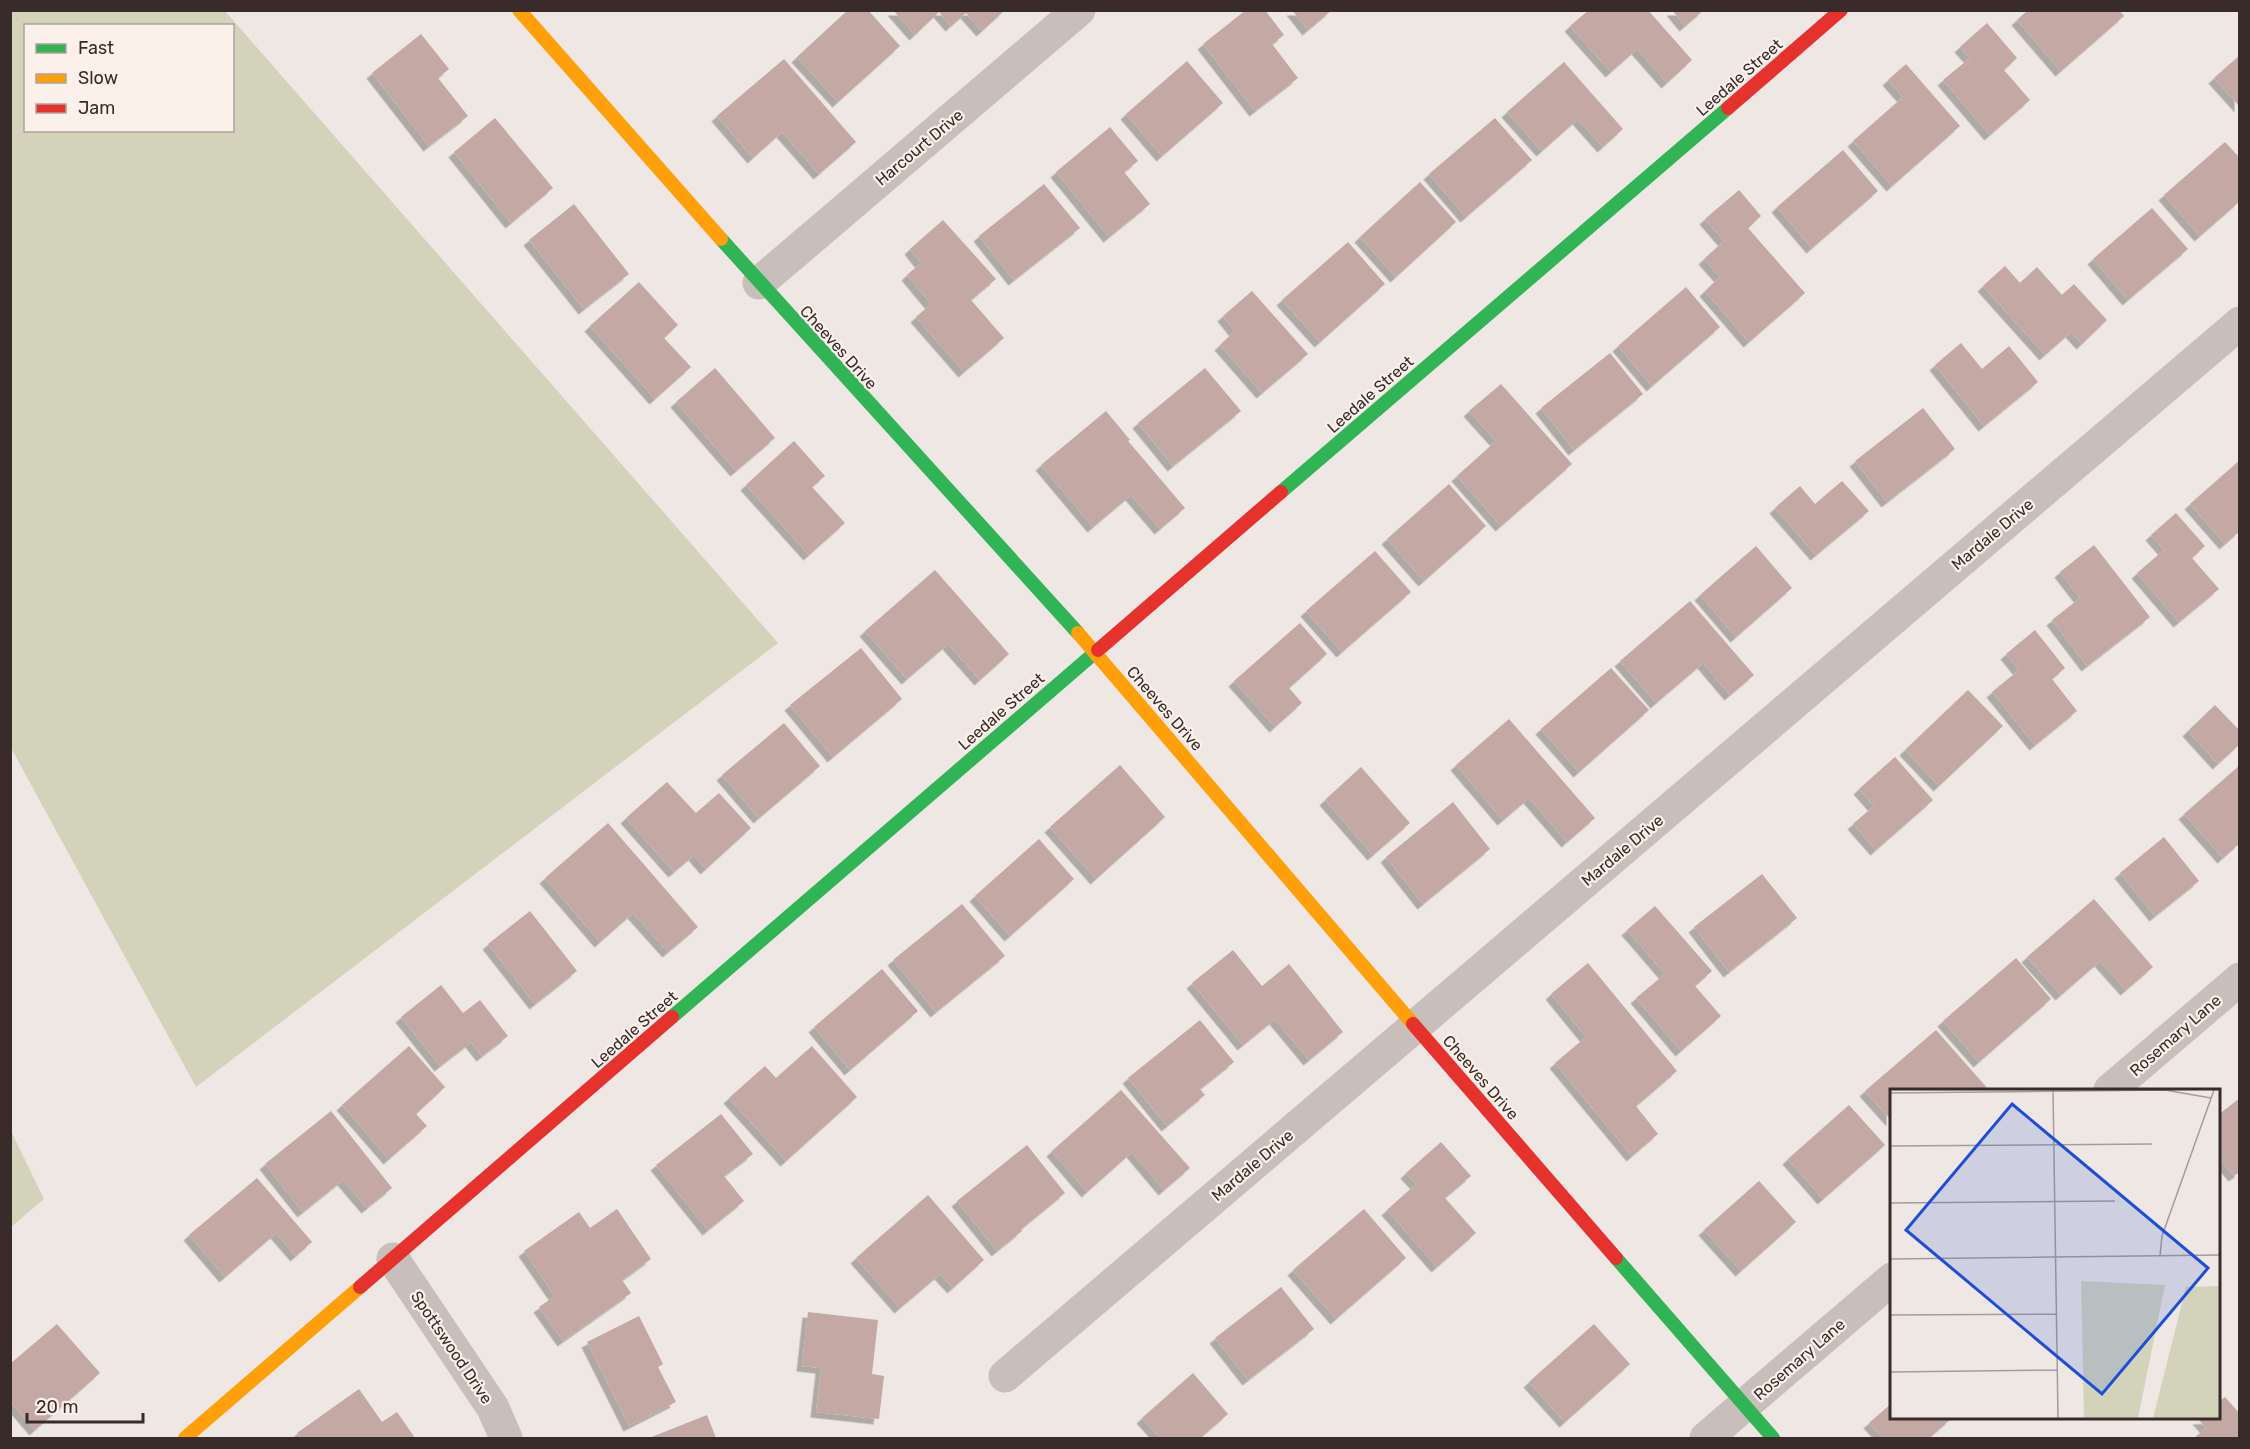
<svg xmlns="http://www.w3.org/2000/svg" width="2250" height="1449" font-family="Rubik,sans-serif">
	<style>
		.green { fill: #d3d3bc; fill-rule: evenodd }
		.building { fill: #c3a8a4; filter: url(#shadow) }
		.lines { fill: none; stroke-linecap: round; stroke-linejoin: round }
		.street { stroke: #c8bfbb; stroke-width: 33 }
		.fast { stroke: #30b455; stroke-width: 14 }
		.slow { stroke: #ff9f0a; stroke-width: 14 }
		.jam { stroke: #e5322d; stroke-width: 14 }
		.labels { text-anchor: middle; stroke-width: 4.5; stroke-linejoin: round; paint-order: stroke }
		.street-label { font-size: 16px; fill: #392b29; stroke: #fbf1ea }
		.inset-road { fill: none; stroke: #a69c99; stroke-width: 1.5 }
		.view { fill: #1d4ed8; fill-opacity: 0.15; stroke: #1d4ed8; stroke-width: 3 }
		.inset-edge { fill: none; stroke: #392b29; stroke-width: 3 }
	</style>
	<defs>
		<filter id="shadow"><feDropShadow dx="-5.5" dy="5.5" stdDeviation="0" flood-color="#0004"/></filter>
	</defs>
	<rect width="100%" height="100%" fill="#eee7e3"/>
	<!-- green -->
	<g class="green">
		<path d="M10,11H225L778,643L196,1087L11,748ZM26,26H232V130H26Z"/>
		<path d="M10,1129L44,1199L11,1227H10Z"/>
	</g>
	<!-- building -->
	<g class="building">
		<path d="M848,10H868L900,46L838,102L797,57Z"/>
		<path d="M893,10H1005L982,31L966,13L951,26L939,12L915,35Z"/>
		<path d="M1246,10H1265L1284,35L1272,44L1298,78L1255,111L1203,44Z"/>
		<path d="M1292,10H1332L1308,30Z"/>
		<path d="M1589,10H1648L1692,60L1667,83L1637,49L1611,72L1570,26Z"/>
		<path d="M1672,10H1704L1685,26Z"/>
		<path d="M2028,10H2119L2124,16L2061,71L2017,20Z"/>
		<path d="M1987,23L2017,58L2004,70L2030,100L1990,135L1943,80L1970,58L1960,47Z"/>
		<path d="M421,34L449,69L438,78L468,116L429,146L372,73Z"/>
		<path d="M2240,55V107L2214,78Z"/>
		<path d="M784,59L856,142L819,174L782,132L753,158L717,116Z"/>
		<path d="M1187,61L1223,103L1162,156L1126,114Z"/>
		<path d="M1564,62L1623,129L1603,147L1578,119L1542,151L1507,112Z"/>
		<path d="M1906,64L1960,126L1892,186L1853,141L1903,97L1888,80Z"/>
		<path d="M495,118L553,188L511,223L454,152Z"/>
		<path d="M1495,118L1532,160L1466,217L1429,174Z"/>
		<path d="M1110,127L1138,161L1124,172L1150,204L1109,237L1056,172Z"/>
		<path d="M2225,142L2240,158V201L2200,236L2164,195Z"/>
		<path d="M1843,150L1878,191L1812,248L1777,207Z"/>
		<path d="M1420,182L1456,222L1396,277L1360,237Z"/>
		<path d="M1044,184L1080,228L1014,280L979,236Z"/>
		<path d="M1739,190L1761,216L1748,228L1805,293L1749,342L1705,291L1720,277L1704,259L1724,241L1705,219Z"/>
		<path d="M574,204L629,274L584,309L529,240Z"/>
		<path d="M2152,208L2188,249L2128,300L2093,259Z"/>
		<path d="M943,220L996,279L971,300L1004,338L964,372L916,317L931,304L907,275L921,263L910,249Z"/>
		<path d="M1348,242L1385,284L1320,342L1282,300Z"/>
		<path d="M2005,266L2020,283L2037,267L2062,295L2074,284L2107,320L2082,344L2071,332L2045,355L1983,286Z"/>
		<path d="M639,282L678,325L664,338L691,367L655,399L590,326Z"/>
		<path d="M1686,287L1720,327L1652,386L1618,346Z"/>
		<path d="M1252,291L1308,354L1262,393L1220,345L1235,331L1223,316Z"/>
		<path d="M1961,343L1982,369L2009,346L2038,382L1984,426L1935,365Z"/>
		<path d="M1610,353L1643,394L1574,450L1541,408Z"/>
		<path d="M715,368L775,438L736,471L676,402Z"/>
		<path d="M1205,368L1241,411L1173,466L1138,423Z"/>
		<path d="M1501,384L1572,464L1501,526L1457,476L1496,441L1469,411Z"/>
		<path d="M1923,408L1955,449L1887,502L1855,461Z"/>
		<path d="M1106,411L1130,440L1128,441L1185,508L1160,529L1131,495L1093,527L1041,465Z"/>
		<path d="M794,441L825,476L812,487L845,523L809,555L746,485Z"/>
		<path d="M2240,460V531L2225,544L2190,504Z"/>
		<path d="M1842,481L1869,511L1816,555L1775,508L1800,486L1815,504Z"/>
		<path d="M1449,484L1486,526L1424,581L1387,539Z"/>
		<path d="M2176,513L2205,546L2192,558L2219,589L2179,622L2137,573L2164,550L2151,535Z"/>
		<path d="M2094,545L2150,617L2087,666L2052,620L2080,598L2060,572Z"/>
		<path d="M1756,546L1792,588L1736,637L1700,595Z"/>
		<path d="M1375,551L1411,592L1342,652L1306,611Z"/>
		<path d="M935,570L1009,654L980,680L948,644L907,679L865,631Z"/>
		<path d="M1690,601L1754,675L1730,695L1703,663L1656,703L1620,661Z"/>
		<path d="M1300,623L1327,654L1289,688L1302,703L1275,727L1234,681Z"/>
		<path d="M2035,630L2065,668L2052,679L2077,711L2035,745L1992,692L2019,670L2006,654Z"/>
		<path d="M861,648L902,699L833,757L790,705Z"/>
		<path d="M1611,668L1649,710L1579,772L1541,729Z"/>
		<path d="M1968,690L2003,726L1939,786L1905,750Z"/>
		<path d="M2215,705L2240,731V744L2218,764L2188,731Z"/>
		<path d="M1509,719L1595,818L1567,842L1529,798L1503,820L1456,765Z"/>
		<path d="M784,723L820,766L759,818L722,775Z"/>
		<path d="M1895,757L1933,800L1876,850L1853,824L1874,806L1859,789Z"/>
		<path d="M1120,765L1165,817L1096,879L1050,827Z"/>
		<path d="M2240,765V843L2223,858L2184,814Z"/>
		<path d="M1361,767L1410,823L1373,855L1325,800Z"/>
		<path d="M667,782L696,813L719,793L751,828L706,869L694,855L674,872L626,818Z"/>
		<path d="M1453,802L1490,849L1423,904L1386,857Z"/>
		<path d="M608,823L698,927L668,952L633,913L600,942L545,878Z"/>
		<path d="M2164,837L2199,881L2155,916L2120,873Z"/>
		<path d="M1039,839L1074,879L1010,936L975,896Z"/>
		<path d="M1762,874L1797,918L1729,972L1694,927Z"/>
		<path d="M2094,899L2153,967L2126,990L2100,961L2061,995L2027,957Z"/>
		<path d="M962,904L1005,956L936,1012L893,960Z"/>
		<path d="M1655,906L1712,971L1695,986L1721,1016L1681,1051L1636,998L1665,974L1627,930Z"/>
		<path d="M530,911L577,971L535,1004L488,944Z"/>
		<path d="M1233,950L1262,986L1289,964L1343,1032L1309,1060L1275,1019L1243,1045L1192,983Z"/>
		<path d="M2016,958L2051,999L1979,1062L1943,1021Z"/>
		<path d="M1588,963L1677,1071L1636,1106L1658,1134L1632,1156L1555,1063L1586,1037L1551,994Z"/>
		<path d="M882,969L918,1011L850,1070L814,1027Z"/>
		<path d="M441,985L463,1013L480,1000L508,1036L482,1056L471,1042L440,1066L401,1017Z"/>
		<path d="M1200,1020L1234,1062L1200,1089L1205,1095L1167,1126L1128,1078Z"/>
		<path d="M1936,1030L1989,1090H1892V1121L1865,1091Z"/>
		<path d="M409,1046L445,1087L416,1114L427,1126L389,1159L342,1105Z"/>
		<path d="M812,1046L857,1097L786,1161L729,1098L765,1066L776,1078Z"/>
		<path d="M1121,1090L1190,1168L1164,1190L1132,1152L1087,1192L1052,1151Z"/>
		<path d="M2240,1098V1172L2234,1176L2218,1157V1115Z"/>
		<path d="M1849,1105L1885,1145L1823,1199L1788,1159Z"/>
		<path d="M331,1111L392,1188L367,1208L343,1180L303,1212L265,1164Z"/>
		<path d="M721,1114L753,1154L724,1176L744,1201L708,1230L656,1165Z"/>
		<path d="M1441,1142L1471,1176L1445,1198L1476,1233L1437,1267L1387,1210L1416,1184L1406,1173Z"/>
		<path d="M1027,1145L1065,1193L1021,1229L1022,1231L997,1251L957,1201Z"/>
		<path d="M257,1178L312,1242L296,1256L276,1233L225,1277L189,1235Z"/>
		<path d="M1759,1181L1796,1222L1741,1271L1704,1230Z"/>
		<path d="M928,1195L984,1260L953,1288L940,1274L900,1308L856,1258Z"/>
		<path d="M617,1209L651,1259L622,1280L631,1293L563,1341L539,1307L555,1296L524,1251L579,1212L590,1228Z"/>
		<path d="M1364,1209L1406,1258L1336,1319L1293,1270Z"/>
		<path d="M1281,1287L1314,1329L1248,1380L1215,1338Z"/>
		<path d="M808,1312L878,1320L872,1374L884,1376L879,1419L816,1412L821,1368L802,1366Z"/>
		<path d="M639,1316L663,1364L658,1367L676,1402L629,1426L587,1342Z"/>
		<path d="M57,1324L100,1373L35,1430L10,1401V1364Z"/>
		<path d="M1594,1324L1630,1364L1565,1422L1529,1382Z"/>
		<path d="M1193,1373L1228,1414L1200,1438H1160L1142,1418Z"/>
		<path d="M359,1389L382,1422L397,1412L415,1438H301L297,1433Z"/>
		<path d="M2225,1397L2240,1414V1438H2194L2206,1428L2198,1419L2218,1418V1402Z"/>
		<path d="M1892,1403V1418H1952L1929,1438H1883L1869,1423Z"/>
		<path d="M707,1415L716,1438H649Z"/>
	</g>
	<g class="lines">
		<!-- street -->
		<g class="street">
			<path d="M759,283L1079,10"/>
			<path d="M2110,1090L2240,979"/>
			<path d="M393,1259L493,1408L506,1438"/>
			<path d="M1005,1376L2240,323"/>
			<path d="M1706,1438L1892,1279"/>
		</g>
		<!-- fast -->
		<g class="fast">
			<path d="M721,239L1078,633"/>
			<path d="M1281,492L1728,108"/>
			<path d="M672,1017L1098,650"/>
			<path d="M1616,1258L1773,1438"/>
		</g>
		<!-- slow -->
		<g class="slow">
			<path d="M519,10L721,239"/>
			<path d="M1078,633L1413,1024"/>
			<path d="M185,1438L360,1287"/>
		</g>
		<!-- jam -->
		<g class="jam">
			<path d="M1728,108L1841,10"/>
			<path d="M1098,650L1281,492"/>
			<path d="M1413,1024L1616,1258"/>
			<path d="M360,1287L672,1017"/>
		</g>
	</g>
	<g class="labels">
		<!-- street labels -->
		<g class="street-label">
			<text transform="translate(1739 77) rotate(-41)" y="6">Leedale Street</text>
			<text transform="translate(919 147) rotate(-40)" y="6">Harcourt Drive</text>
			<text transform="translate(839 347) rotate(48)" y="6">Cheeves Drive</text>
			<text transform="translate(1370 394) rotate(-41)" y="6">Leedale Street</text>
			<text transform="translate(1992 534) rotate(-40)" y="6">Mardale Drive</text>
			<text transform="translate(1165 708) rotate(49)" y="6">Cheeves Drive</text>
			<text transform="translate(1001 711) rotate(-41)" y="6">Leedale Street</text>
			<text transform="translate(1622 850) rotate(-40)" y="6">Mardale Drive</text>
			<text transform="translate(634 1029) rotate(-41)" y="6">Leedale Street</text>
			<text transform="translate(2175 1035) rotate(-41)" y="6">Rosemary Lane</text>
			<text transform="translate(1481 1077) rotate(49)" y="6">Cheeves Drive</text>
			<text transform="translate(1252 1165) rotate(-40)" y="6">Mardale Drive</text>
			<text transform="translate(452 1347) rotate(56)" y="6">Spottswood Drive</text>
			<text transform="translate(1799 1359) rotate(-41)" y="6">Rosemary Lane</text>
		</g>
	</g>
	<!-- overview -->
	<g transform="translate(1890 1089)">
		<rect width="330" height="330" fill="#eee7e3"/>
		<path d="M191,192L275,196L248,329H194ZM330,197V329H263L296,198Z" fill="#d3d3bc"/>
		<path class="inset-road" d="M163,1L168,329M0,4L275,1L321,9M0,57L262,55M0,114L225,112M270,167L272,147L324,1M0,170L330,166M0,226L167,225M0,283L168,281"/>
		<path class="view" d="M122,15L318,179L212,305L16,141Z"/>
		<rect width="330" height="330" class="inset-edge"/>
	</g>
	<!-- border -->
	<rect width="2250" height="1449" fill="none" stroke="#392b29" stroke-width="24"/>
	<!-- legend -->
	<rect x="24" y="24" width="210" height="108" fill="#fbf1ea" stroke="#ada29d" stroke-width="1.5"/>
	<rect x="36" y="44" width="30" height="9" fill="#30b455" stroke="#ada29d" stroke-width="1.5"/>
	<text x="78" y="54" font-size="18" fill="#392b29">Fast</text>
	<rect x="36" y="74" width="30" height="9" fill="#ff9f0a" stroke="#ada29d" stroke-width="1.5"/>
	<text x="78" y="84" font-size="18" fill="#392b29">Slow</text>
	<rect x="36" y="104" width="30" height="9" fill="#e5322d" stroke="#ada29d" stroke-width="1.5"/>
	<text x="78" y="114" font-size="18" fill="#392b29">Jam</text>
	<!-- scale -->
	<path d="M27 1413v9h116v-9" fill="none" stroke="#392b29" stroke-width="3"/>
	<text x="36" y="1413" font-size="18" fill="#392b29" stroke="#fbf1ea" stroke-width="4.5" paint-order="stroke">20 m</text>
</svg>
